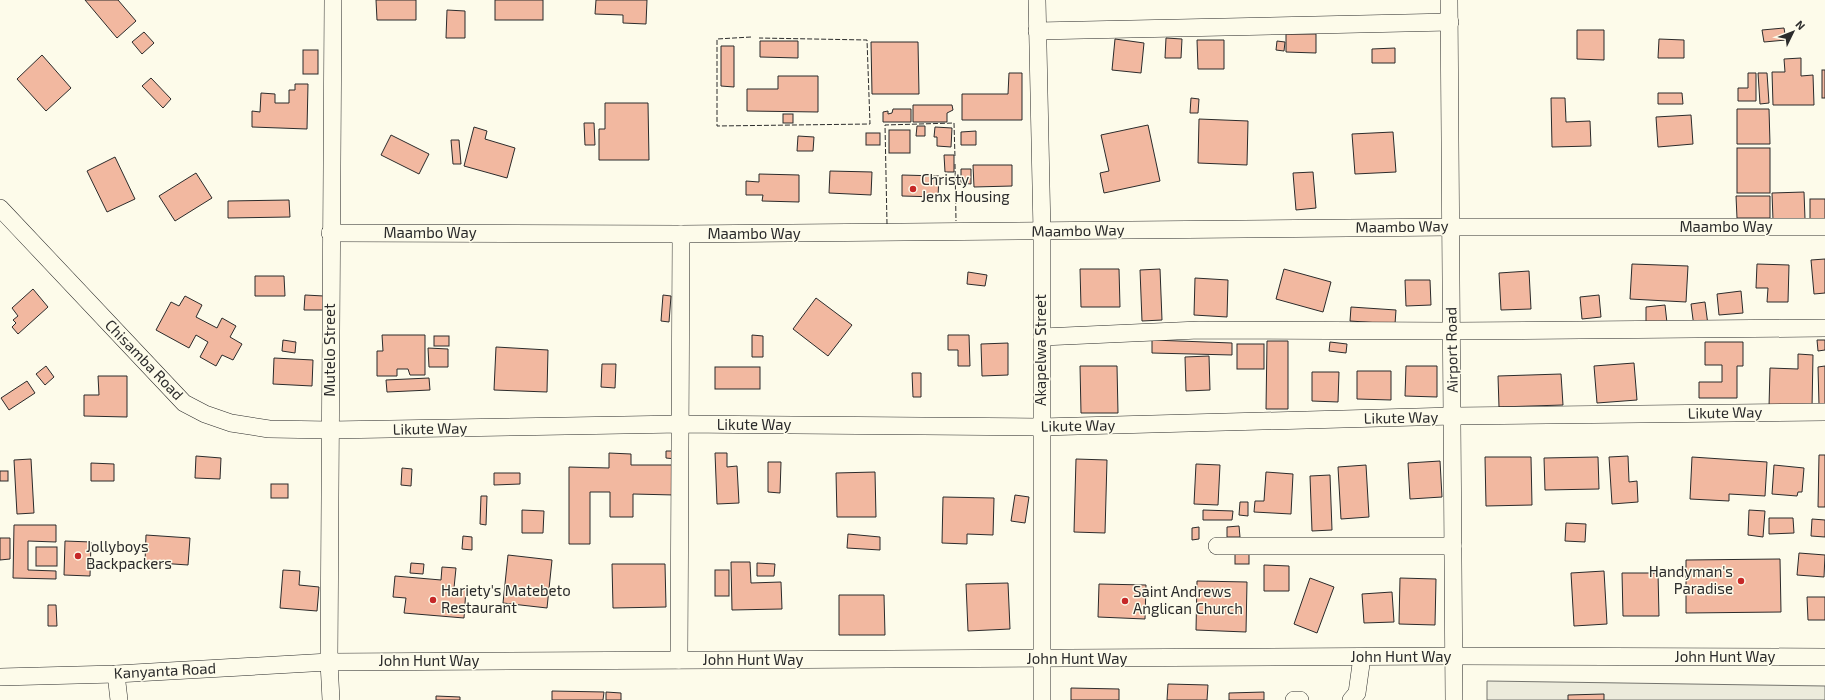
<svg xmlns="http://www.w3.org/2000/svg" width="1825" height="700" font-family="'Exo 2',sans-serif">
	<style>
		.green { fill: #ecebdb; stroke: #74746e }
		.building { fill: #f2b8a0; stroke: #2b2b2b }
		.lines { fill: none; stroke-linecap: round; stroke-linejoin: round }
		.minor-casing { stroke: #2b2b2b; stroke-width: 18 }
		.minor { stroke: #fdfbea; stroke-width: 17 }
		.fence { stroke: #2b2b2b; stroke-width: 1; stroke-dasharray: 5 2; stroke-linecap: butt }
		.poi-dot { fill: #c62828; stroke: #fdfbea; stroke-width: 1.5 }
		.labels { text-anchor: middle; stroke-width: 3; stroke-linejoin: round; paint-order: stroke }
		.poi-label { font-size: 15px; fill: #2b2b2b; stroke: #fdfbea; text-anchor: start }
		.street-label { font-size: 15px; fill: #2b2b2b; stroke: #fdfbea }
	</style>
	<rect width="100%" height="100%" fill="#fdfbea"/>
	<!-- green -->
	<path class="green" d="M1487,681L1825,686V700H1487Z"/>
	<!-- building -->
	<g class="building">
		<path d="M85,0H118L136,21L117,38Z"/>
		<path d="M376,0H416V20H377Z"/>
		<rect x="495" y="0" width="48" height="20"/>
		<path d="M596,0H647L646,24L623,23V15L595,14Z"/>
		<path d="M447,10L465,11V38H446Z"/>
		<path d="M1784,28L1786,40L1764,42L1762,30Z"/>
		<path d="M1577,30H1604V60L1577,59Z"/>
		<path d="M144,32L154,43L142,54L132,42Z"/>
		<path d="M1286,34H1316V53L1286,52Z"/>
		<path d="M1166,38L1182,39L1181,58H1165Z"/>
		<path d="M1115,39L1144,43L1141,73L1112,70Z"/>
		<path d="M1659,39L1684,40V58H1658Z"/>
		<path d="M1197,40H1224V69H1198Z"/>
		<path d="M760,41H798V58L760,57Z"/>
		<path d="M1277,41L1285,42L1284,51L1276,50Z"/>
		<path d="M871,42H918L919,94H872Z"/>
		<path d="M721,46H734V87L721,86Z"/>
		<path d="M1395,48V63H1372V49Z"/>
		<rect x="303" y="50" width="15" height="24"/>
		<path d="M42,55L71,88L46,111L17,79Z"/>
		<path d="M1801,58V76L1813,75L1814,105H1773L1772,72H1785L1784,59Z"/>
		<rect x="1822" y="70" width="3" height="28"/>
		<path d="M1009,73H1022V120H962V94H1008Z"/>
		<path d="M1748,73H1756V101H1738V88H1748Z"/>
		<path d="M1758,73H1767L1769,103L1760,104Z"/>
		<path d="M778,76H818V112L747,111V89H778Z"/>
		<path d="M151,78L171,99L163,108L142,86Z"/>
		<path d="M295,84H308L307,129L252,127V111L260,112L261,93L275,94V103H289V90H295Z"/>
		<path d="M1658,93H1682L1683,104H1658Z"/>
		<path d="M1191,98L1199,99L1198,113H1190Z"/>
		<path d="M1551,98H1565L1566,122L1590,121L1591,146L1552,147Z"/>
		<path d="M605,103H648L649,160H599V129H605Z"/>
		<path d="M913,105H952L953,110L947,113V122H913Z"/>
		<path d="M893,109H911V122H883V112L888,111V114L892,113Z"/>
		<path d="M1737,109H1769L1770,144H1737Z"/>
		<rect x="783" y="114" width="10" height="9"/>
		<path d="M1691,115L1693,144L1658,147L1656,117Z"/>
		<path d="M1199,119L1248,121L1247,165L1198,163Z"/>
		<path d="M584,123H594L595,145H585Z"/>
		<path d="M1148,125L1160,181L1104,193L1100,173L1109,171L1101,135Z"/>
		<path d="M917,126H925V136H916Z"/>
		<path d="M474,127L487,131L485,139L515,148L507,178L464,166Z"/>
		<path d="M935,127L952,128L951,147L937,146V137H934Z"/>
		<rect x="889" y="130" width="21" height="23"/>
		<path d="M976,131V145H961V132Z"/>
		<path d="M1393,132L1396,172L1355,174L1352,134Z"/>
		<rect x="866" y="133" width="14" height="12"/>
		<path d="M391,135L429,154L419,174L381,155Z"/>
		<path d="M798,136L814,137L813,151H797Z"/>
		<path d="M451,140H459L461,164H453Z"/>
		<rect x="1737" y="148" width="33" height="45"/>
		<path d="M944,155H954V172H945Z"/>
		<path d="M115,157L135,199L107,212L87,171Z"/>
		<path d="M973,165H1012V186L974,187Z"/>
		<path d="M961,169H971V184L961,183Z"/>
		<path d="M830,171L872,172L871,195L829,193Z"/>
		<path d="M1313,172L1316,208L1296,210L1293,173Z"/>
		<path d="M196,173L212,198L175,221L159,196Z"/>
		<path d="M759,174L799,175V202L762,201L763,195H746V181L759,182Z"/>
		<path d="M902,175L939,176L938,197L902,196Z"/>
		<path d="M1804,192L1805,219L1773,220L1772,193Z"/>
		<path d="M1736,196H1770V218H1737Z"/>
		<rect x="1810" y="199" width="15" height="23"/>
		<path d="M289,200L290,217L228,218V201Z"/>
		<path d="M1825,259V293L1814,294L1811,260Z"/>
		<path d="M1632,264L1688,266L1686,302L1630,299Z"/>
		<path d="M1757,264L1789,265L1788,302H1767L1768,288H1756Z"/>
		<path d="M1080,269H1119L1120,307H1081Z"/>
		<path d="M1160,269L1162,320L1142,321L1140,270Z"/>
		<path d="M1284,269L1331,282L1323,312L1276,299Z"/>
		<path d="M1529,271L1531,309L1501,310L1499,273Z"/>
		<path d="M968,272L987,275L985,286L967,284Z"/>
		<path d="M255,276H284L285,296H255Z"/>
		<path d="M1195,278L1228,280L1227,317L1194,315Z"/>
		<path d="M1405,280H1430L1431,305L1406,306Z"/>
		<path d="M33,289L48,307L18,334L12,327L16,323L13,320L18,316L12,308Z"/>
		<path d="M1741,291L1743,313L1719,315L1717,294Z"/>
		<path d="M305,295L324,296L323,310H304Z"/>
		<path d="M663,295L671,296L669,322L661,321Z"/>
		<path d="M1599,295L1601,317L1582,319L1580,297Z"/>
		<path d="M185,296L202,305L196,317L217,328L222,318L236,326L230,337L242,344L233,360L222,355L216,366L200,357L208,342L196,335L189,348L156,330L171,302L179,306Z"/>
		<path d="M816,298L852,325L828,356L793,329Z"/>
		<path d="M1705,302L1708,325L1694,327L1691,304Z"/>
		<path d="M1665,305L1667,323H1646V307Z"/>
		<path d="M1351,307L1396,310L1395,324L1350,321Z"/>
		<path d="M382,335H425V375H410L408,369H397V376H377V351H383Z"/>
		<path d="M752,335L763,336V357H752Z"/>
		<path d="M948,335H969L970,366H958V350H948Z"/>
		<rect x="434" y="336" width="15" height="10"/>
		<path d="M283,340L296,342L295,353L282,351Z"/>
		<path d="M1152,340L1232,343V355L1152,353Z"/>
		<path d="M1817,340H1825V350L1818,351Z"/>
		<path d="M1267,341H1288V409H1266Z"/>
		<path d="M1330,342L1347,344L1346,353L1329,351Z"/>
		<path d="M1705,342H1743V366H1737V398H1699V382H1722V365H1705Z"/>
		<path d="M1008,343V375L982,376L981,344Z"/>
		<rect x="1237" y="344" width="27" height="25"/>
		<path d="M496,347L548,350L547,392L494,390Z"/>
		<path d="M428,348L448,349V367H429Z"/>
		<path d="M1798,354L1813,355L1812,408L1769,407L1770,368L1798,369Z"/>
		<path d="M1209,356L1210,390L1186,391L1185,357Z"/>
		<path d="M274,358L313,360L312,386L273,384Z"/>
		<path d="M1634,363L1637,400L1597,403L1594,366Z"/>
		<path d="M602,364H616L615,388L601,387Z"/>
		<path d="M46,366L54,377L45,385L36,374Z"/>
		<path d="M1080,366H1117L1118,413H1081Z"/>
		<path d="M1406,366H1437V397L1405,396Z"/>
		<path d="M1825,366V405H1819L1818,367Z"/>
		<rect x="715" y="367" width="45" height="22"/>
		<path d="M1357,371H1391V400L1357,399Z"/>
		<path d="M1312,372H1339L1338,402L1312,401Z"/>
		<path d="M912,373H921V397H913Z"/>
		<path d="M1561,374L1563,405L1499,407L1498,376Z"/>
		<path d="M98,376H127V417L84,416V395H99Z"/>
		<path d="M429,378L430,390L387,392L386,380Z"/>
		<path d="M27,381L35,393L9,410L1,398Z"/>
		<path d="M666,451H676V459L666,458Z"/>
		<path d="M609,453L631,454V465H674V495L633,494V517H610V492H590V544H569V467L609,468Z"/>
		<path d="M715,453H727V467L737,466L739,503L717,504Z"/>
		<path d="M1819,455H1825V507H1818Z"/>
		<path d="M196,456L221,458L220,479L195,478Z"/>
		<path d="M1628,456L1629,482L1637,481L1638,502L1612,504L1609,457Z"/>
		<path d="M1485,457H1531L1532,505L1486,506Z"/>
		<path d="M1598,457L1599,489L1545,490L1544,458Z"/>
		<path d="M1692,457L1767,462L1765,496L1729,494V501L1690,499Z"/>
		<path d="M31,459L34,513L17,514L14,460Z"/>
		<path d="M1076,459L1107,460L1105,533L1074,532Z"/>
		<path d="M1440,461L1442,497L1410,499L1408,463Z"/>
		<path d="M768,462H781L780,493L768,492Z"/>
		<path d="M91,463L114,464V481H91Z"/>
		<path d="M1196,464L1220,465L1218,505L1194,504Z"/>
		<path d="M1366,465L1369,517L1341,519L1338,467Z"/>
		<path d="M1774,465L1804,468L1802,492H1798L1797,496L1772,494Z"/>
		<path d="M402,468L412,469L411,486L401,485Z"/>
		<rect x="0" y="471" width="8" height="10"/>
		<path d="M875,472L876,517H837L836,473Z"/>
		<path d="M1266,472L1293,474L1291,514L1254,512L1255,501H1264Z"/>
		<path d="M494,473H520V484L494,485Z"/>
		<path d="M1330,475L1332,530L1312,531L1310,476Z"/>
		<rect x="271" y="484" width="17" height="14"/>
		<path d="M1015,495L1029,497L1025,523L1011,521Z"/>
		<path d="M481,496H487L486,525L480,524Z"/>
		<path d="M943,497L994,498L993,535L967,534V544L942,543Z"/>
		<path d="M1240,502H1248V516L1239,515Z"/>
		<path d="M522,510L544,511L543,533H522Z"/>
		<path d="M1203,510L1233,511L1232,520H1203Z"/>
		<path d="M1749,510L1765,511L1763,537L1748,535Z"/>
		<path d="M1769,518H1793L1794,533L1769,534Z"/>
		<path d="M1812,519L1825,520V537L1811,536Z"/>
		<path d="M1566,523L1586,524L1585,542L1565,541Z"/>
		<path d="M14,525H56V542L28,541V570L56,571V579L13,578Z"/>
		<path d="M1239,526L1240,537H1227V527Z"/>
		<path d="M1199,527V539L1192,540V528Z"/>
		<path d="M848,534L880,537V550L847,548Z"/>
		<path d="M146,535L190,538L188,565L145,562Z"/>
		<path d="M463,536L472,537V550L462,549Z"/>
		<path d="M0,538H10V559L0,560Z"/>
		<path d="M65,541L91,542L90,576L64,575Z"/>
		<rect x="36" y="547" width="21" height="19"/>
		<path d="M1799,553L1825,555L1824,577L1797,575Z"/>
		<rect x="1235" y="554" width="14" height="10"/>
		<path d="M508,555L552,560L547,608L503,603Z"/>
		<path d="M1780,559L1781,612L1686,613V560Z"/>
		<path d="M731,562H750L751,583L781,582L782,609L732,610Z"/>
		<path d="M411,563L424,564L423,574L410,573Z"/>
		<path d="M757,563L775,564L774,576H757Z"/>
		<path d="M612,564H665L666,607L613,608Z"/>
		<path d="M1264,565L1289,566V591H1264Z"/>
		<path d="M442,567L456,568L454,588L466,589L464,618L404,613L406,598L393,597L395,576L441,580Z"/>
		<path d="M283,570L300,571L299,585L319,587L317,611L280,608Z"/>
		<rect x="715" y="570" width="14" height="26"/>
		<path d="M1604,571L1607,624L1574,626L1571,573Z"/>
		<path d="M1622,573H1658L1659,616H1623Z"/>
		<path d="M1310,578L1334,587L1317,633L1294,624Z"/>
		<path d="M1400,578L1436,579L1435,625L1399,624Z"/>
		<path d="M1197,581L1247,582L1246,632L1196,630Z"/>
		<path d="M1008,583L1010,629L968,631L966,584Z"/>
		<path d="M1099,584L1146,585L1145,619L1098,617Z"/>
		<path d="M1392,592L1394,622L1364,623L1362,594Z"/>
		<path d="M839,595H884L885,635H839Z"/>
		<path d="M1807,597H1825V620H1808Z"/>
		<path d="M48,605H56L57,626H48Z"/>
		<path d="M1168,684L1208,685L1207,700H1167Z"/>
		<path d="M1071,688L1119,689V700H1071Z"/>
		<path d="M552,691L604,692L603,700H552Z"/>
		<path d="M606,692L621,693V700H606Z"/>
		<path d="M1264,692V700H1229V693Z"/>
		<path d="M1604,694V700H1568V695Z"/>
		<path d="M436,696L460,697V700H436Z"/>
	</g>
	<g class="lines">
		<!-- minor casing -->
		<g class="minor-casing">
			<g id="minor">
				<path d="M1037,0L1042,232V700"/>
				<path d="M1449,0L1454,700"/>
				<path d="M1037,31L1450,22"/>
				<path d="M0,208L184,403L205,414L231,423L269,429L330,430L681,424L1041,427L1453,416L1825,412"/>
				<path d="M330,233L681,234L1451,227H1825"/>
				<path d="M1042,337L1199,330L1452,331L1825,328"/>
				<path d="M1217,546H1453"/>
				<path d="M679,660L681,234"/>
				<path d="M116,674L119,700"/>
				<path d="M0,677L116,674L329,662L1454,656L1825,657"/>
				<path d="M331,700L329,662L333,0"/>
				<path d="M1294,700H1300"/>
				<path d="M1351,700L1357,693L1362,657"/>
			</g>
		</g>
		<!-- minor -->
		<use href="#minor" class="minor"/>
		<!-- fence -->
		<g class="fence">
			<path d="M751,37L717,39V126L870,124L867,40L759,38"/>
			<path d="M955,164L956,221"/>
			<path d="M887,224L885,125L954,123L955,158"/>
		</g>
	</g>
	<!-- markers -->
	<g class="poi-dot">
		<circle cx="913" cy="189" r="4"/>
		<circle cx="78" cy="556" r="4"/>
		<circle cx="1741" cy="581" r="4"/>
		<circle cx="433" cy="600" r="4"/>
		<circle cx="1125" cy="601" r="4"/>
	</g>
	<g class="labels">
		<!-- poi labels -->
		<g class="poi-label">
			<text x="921" y="185">Christy<tspan x="921" dy="17">Jenx Housing</tspan></text>
			<text x="86" y="552">Jollyboys<tspan x="86" dy="17">Backpackers</tspan></text>
			<text x="1733" y="577" text-anchor="end">Handyman's<tspan x="1733" dy="17">Paradise</tspan></text>
			<text x="441" y="596">Hariety's Matebeto<tspan x="441" dy="17">Restaurant</tspan></text>
			<text x="1133" y="597">Saint Andrews<tspan x="1133" dy="17">Anglican Church</tspan></text>
		</g>
		<!-- street labels -->
		<g class="street-label">
			<text transform="translate(1402 227) rotate(-1)" y="5">Maambo Way</text>
			<text x="1726" y="232">Maambo Way</text>
			<text transform="translate(1078 231) rotate(-1)" y="5">Maambo Way</text>
			<text x="430" y="238">Maambo Way</text>
			<text x="754" y="239">Maambo Way</text>
			<text transform="translate(330 350) rotate(-90)" y="5">Mutelo Street</text>
			<text transform="translate(1041 350) rotate(-90)" y="5">Akapelwa Street</text>
			<text transform="translate(1452 350) rotate(-91)" y="5">Airport Road</text>
			<text transform="translate(144 360) rotate(46)" y="5">Chisamba Road</text>
			<text transform="translate(1725 413) rotate(-1)" y="5">Likute Way</text>
			<text transform="translate(1401 418) rotate(-1)" y="5">Likute Way</text>
			<text x="754" y="430">Likute Way</text>
			<text transform="translate(1078 426) rotate(-1)" y="5">Likute Way</text>
			<text transform="translate(430 429) rotate(-1)" y="5">Likute Way</text>
			<text x="1401" y="662">John Hunt Way</text>
			<text x="1725" y="662">John Hunt Way</text>
			<text x="1077" y="664">John Hunt Way</text>
			<text x="753" y="665">John Hunt Way</text>
			<text x="429" y="666">John Hunt Way</text>
			<text transform="translate(165 671) rotate(-3)" y="5">Kanyanta Road</text>
		</g>
	</g>
	<!-- north arrow -->
	<g transform="translate(1793 32) rotate(47)" stroke="#fdfbea" stroke-width="3" paint-order="stroke">
	<path d="M0-3L7 15L0 10L-7 15Z" fill="#2b2b2b"/>
	<text y="-6" font-size="11" font-weight="bold" text-anchor="middle" fill="#2b2b2b">N</text>
	</g>
</svg>
